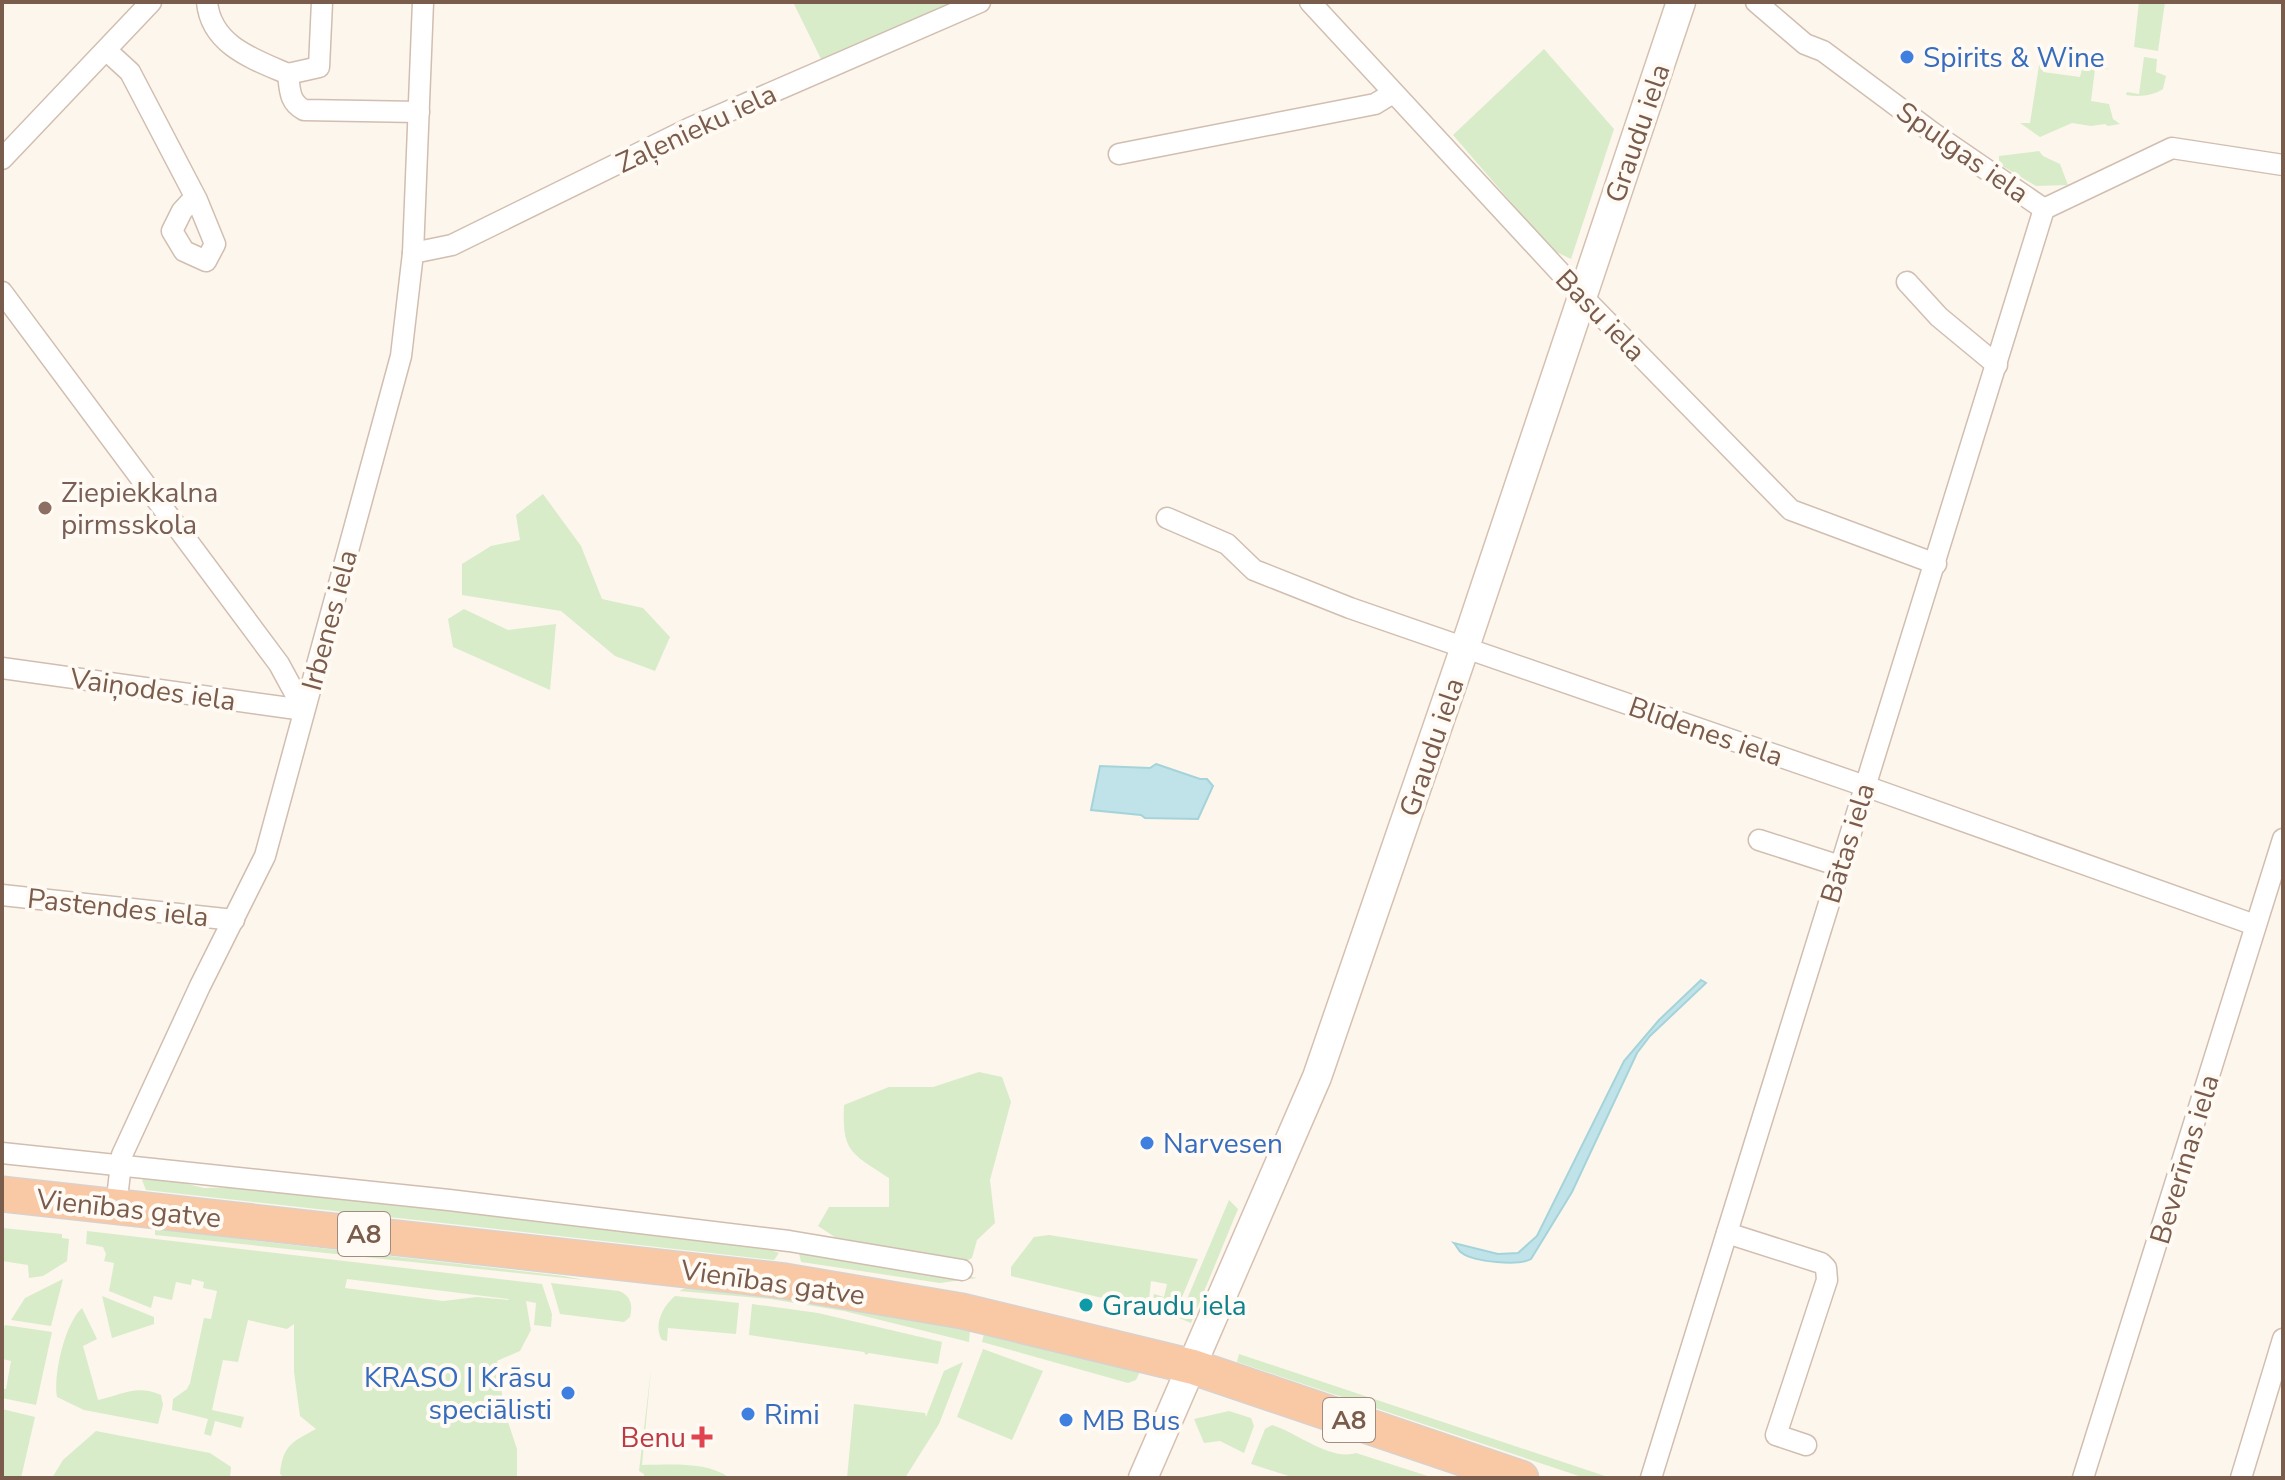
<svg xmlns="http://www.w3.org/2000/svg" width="2285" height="1480" font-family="'Nunito Sans',sans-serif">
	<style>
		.green { fill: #d8ecc9; fill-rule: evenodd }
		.water { fill: #bfe3e8; stroke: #a5d3da; stroke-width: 2 }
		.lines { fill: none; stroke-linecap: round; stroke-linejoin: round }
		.minor-casing { stroke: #d1beb0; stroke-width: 23 }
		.secondary-casing { stroke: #d6c0b0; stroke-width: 31 }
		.trunk-casing { stroke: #dad1cd; stroke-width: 37 }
		.minor { stroke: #fff; stroke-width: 20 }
		.secondary { stroke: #fff; stroke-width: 28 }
		.trunk { stroke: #f9c8a4; stroke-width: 34 }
		.shop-dot { fill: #3f7fe0; stroke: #fffaf3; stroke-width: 3 }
		.education-dot { fill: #8d6e63; stroke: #fffaf3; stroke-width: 3 }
		.culture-dot { fill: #0f9aa8; stroke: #fffaf3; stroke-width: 3 }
		.health-dot { fill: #e0444e; stroke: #fffaf3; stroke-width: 3 }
		.labels { text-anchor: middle; stroke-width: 8; stroke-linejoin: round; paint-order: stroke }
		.shield { fill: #fffaf3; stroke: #a28b7f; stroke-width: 2 }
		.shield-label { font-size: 26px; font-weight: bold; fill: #7a5c4d }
		.shop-label { font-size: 28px; fill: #366cbe; stroke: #fffaf3; text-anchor: start }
		.street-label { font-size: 28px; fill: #7a5c4d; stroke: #fffaf3 }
		.education-label { font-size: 28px; fill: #785e54; stroke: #fffaf3; text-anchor: start }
		.culture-label { font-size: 28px; fill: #0d838f; stroke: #fffaf3; text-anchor: start }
		.health-label { font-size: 28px; fill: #be3a42; stroke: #fffaf3; text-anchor: end }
	</style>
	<rect width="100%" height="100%" fill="#fdf6ec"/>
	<!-- green -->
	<g class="green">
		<path d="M793,2H955L822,61Z"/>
		<path d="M2139,2H2165L2158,51L2134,47Z"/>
		<path d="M1544,49L1614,129L1571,259L1552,250L1453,135Z"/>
		<path d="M2144,57L2157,59L2156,72L2166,76L2163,89C2152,96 2140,97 2126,95L2127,92L2139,94Z"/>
		<path d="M2040,59L2044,61L2043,72L2080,77L2083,65L2110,69H2095L2091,101L2109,104L2113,119L2120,124L2108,126L2105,124L2091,126L2072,123L2040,137L2020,123H2030Z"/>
		<path d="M2039,151L2043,156L2060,164L2068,185L2036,186L1999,164V156Z"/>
		<path d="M543,494L581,546L602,599L643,608L670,637L655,671L615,656L561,611L462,595V564L491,546L520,540L516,515Z"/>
		<path d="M464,609L508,630L556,624L550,690L453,647L448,619Z"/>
		<path d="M979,1072L1002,1077L1011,1102L990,1180L995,1223L977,1240L972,1258L963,1263L841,1241L818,1226L829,1207H889V1178C851,1153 842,1152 844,1105L889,1087H933Z"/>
		<path d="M145,1178L179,1182L204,1188L245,1187L412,1203L766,1248L779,1253L774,1260L146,1190L142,1180Z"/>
		<path d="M1229,1200L1238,1209L1191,1323L1179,1318Z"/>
		<path d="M2,1228L62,1234V1238L69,1239L67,1261L43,1276L29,1278L28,1265L2,1261Z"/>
		<path d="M155,1229L564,1276L584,1280L155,1235Z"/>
		<path d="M87,1231L542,1284L552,1314L551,1327L534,1325L536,1303L526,1301L531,1330L520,1351L497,1361L505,1413L517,1449V1478H285L280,1474C283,1445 292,1442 316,1429L300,1416L294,1372V1324L287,1329L248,1320L238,1362L223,1360L212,1410L244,1417L241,1428L215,1421L211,1436L204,1434L208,1419L172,1410L173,1399L187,1389L190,1383L204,1318L211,1319L217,1291L203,1288L204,1282L192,1279L191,1285L176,1282L172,1300L154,1296L151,1308L109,1291L114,1263L104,1261L106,1254L103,1247L86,1244ZM347,1279L508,1299L509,1300L477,1297L443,1301L345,1288Z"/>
		<path d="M1049,1235L1198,1259L1174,1316L1154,1311L1152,1304L1154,1294L1164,1297L1167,1284L1151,1281L1148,1309L1011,1276V1267L1034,1237Z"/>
		<path d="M799,1253L917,1266L977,1278L940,1283L808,1263L801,1262Z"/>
		<path d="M63,1279L51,1326L11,1320L25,1298Z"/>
		<path d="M551,1283L619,1291C631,1296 633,1305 630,1317L624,1322L560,1314Z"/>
		<path d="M688,1287L834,1305L970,1330L969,1342L844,1311L770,1299L679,1291Z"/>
		<path d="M102,1296L154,1317V1324L112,1338Z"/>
		<path d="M675,1296L739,1303L736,1334L668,1328L667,1341L662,1340C653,1325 663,1306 675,1296Z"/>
		<path d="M752,1304L818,1313L942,1342L938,1364L869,1353L866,1355L864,1352L749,1335Z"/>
		<path d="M82,1308L97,1339L83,1346L98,1400C122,1395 136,1384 161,1395L163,1405L158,1424L84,1410L57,1397C53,1375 65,1323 82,1308Z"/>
		<path d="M5,1325L52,1332L36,1405L2,1398V1389H6L11,1361L2,1359V1331Z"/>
		<path d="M984,1334L1136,1367L1141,1369L1136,1380L1128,1383L982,1342Z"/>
		<path d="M983,1349L1043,1371L1012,1440L957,1417Z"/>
		<path d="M1239,1354L1611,1478H1585L1237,1362Z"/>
		<path d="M963,1362L939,1424L905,1478H847L854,1404L925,1413L926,1417L944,1371Z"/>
		<path d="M651,1369L642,1465C670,1465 706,1461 730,1478H644V1474L639,1471Z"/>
		<path d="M2,1409L35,1417L21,1478H2Z"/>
		<path d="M1229,1411L1251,1418L1254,1426L1244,1453L1220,1441L1204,1443L1194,1419Z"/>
		<path d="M1272,1425C1298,1433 1330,1461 1356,1453L1434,1478H1295L1251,1464L1265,1429Z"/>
		<path d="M96,1431L210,1453L231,1467L230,1478H52L63,1460Z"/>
	</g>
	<!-- water -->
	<g class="water">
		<path d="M1156,764L1200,779H1207L1213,786L1198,819L1145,818L1141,815L1091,810L1100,766L1150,768Z"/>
		<path d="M1701,980L1706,983L1650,1036L1637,1053L1572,1192L1531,1259C1519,1266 1474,1262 1462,1253C1458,1251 1457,1246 1454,1243L1498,1254L1518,1253L1537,1236L1624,1061L1659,1020Z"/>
	</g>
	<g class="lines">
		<!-- minor casing -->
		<g class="minor-casing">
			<g id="minor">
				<path d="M207,2C211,45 253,59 288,74C290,90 289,102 304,110L419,112"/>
				<path d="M1310,2L1582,296L1791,510L1936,564"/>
				<path d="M1756,2L1805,44L1823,51L1933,133L2044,209L2172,148L2283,165"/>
				<path d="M106,50L130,72L197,200L215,244L206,261L184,251L172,231L182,211L195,197"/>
				<path d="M288,74L319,67L322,2"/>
				<path d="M1119,154L1375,104L1393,93"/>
				<path d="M2,159L151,2"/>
				<path d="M413,253L452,245L690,128L980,2"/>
				<path d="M1907,282L1939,317L1997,365"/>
				<path d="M2,292L279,664L304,710"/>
				<path d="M1167,518L1227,544L1254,570L1350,608L1865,786L2255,925"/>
				<path d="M2,668L304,710"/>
				<path d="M1759,840L1840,866"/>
				<path d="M2,895L234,920"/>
				<path d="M2,1153L449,1200L789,1241L962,1270"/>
				<path d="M116,1207L122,1155L200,986L265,856L401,356L413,253L423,2"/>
				<path d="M1727,1233L1821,1263L1826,1268L1827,1280L1776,1435L1806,1445"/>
				<path d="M1651,1478L2044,209"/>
				<path d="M2083,1478L2283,839"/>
				<path d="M2241,1478L2283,1339"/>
			</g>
		</g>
		<!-- secondary casing -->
		<g class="secondary-casing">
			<path id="secondary" d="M1143,1478L1317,1077L1465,647L1681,2"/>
		</g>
		<!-- trunk casing -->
		<g class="trunk-casing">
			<path id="trunk" d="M2,1194L785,1281L962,1311L1193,1367L1521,1478"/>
		</g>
		<!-- minor -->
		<use href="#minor" class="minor"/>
		<!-- secondary -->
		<use href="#secondary" class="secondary"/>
		<!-- trunk -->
		<use href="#trunk" class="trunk"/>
	</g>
	<!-- markers -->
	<g class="shop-dot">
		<circle cx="1907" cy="57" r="8"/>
		<circle cx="1147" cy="1143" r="8"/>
		<circle cx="568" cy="1393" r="8"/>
		<circle cx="748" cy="1414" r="8"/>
		<circle cx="1066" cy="1420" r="8"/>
	</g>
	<circle class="education-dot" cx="45" cy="508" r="8"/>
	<circle class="culture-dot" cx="1086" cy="1305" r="8"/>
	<path class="health-dot" d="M698 1425h8v8h8v8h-8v8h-8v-8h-8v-8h8z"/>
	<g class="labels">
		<!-- shield labels -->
		<g class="shield">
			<rect x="338" y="1212" width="52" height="44" rx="6"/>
			<rect x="1323" y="1398" width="52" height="44" rx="6"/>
		</g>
		<g class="shield-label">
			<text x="364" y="1243">A8</text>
			<text x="1349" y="1429">A8</text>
		</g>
		<!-- shop labels -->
		<g class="shop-label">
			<text x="1923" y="67">Spirits &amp; Wine</text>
			<text x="1163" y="1153">Narvesen</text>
			<text x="552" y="1387" text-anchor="end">KRASO | Krāsu<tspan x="552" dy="32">speciālisti</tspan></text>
			<text x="764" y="1424">Rimi</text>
			<text x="1082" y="1430">MB Bus</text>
		</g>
		<!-- street labels -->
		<g class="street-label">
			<text transform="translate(696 128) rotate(-25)" y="10">Zaļenieku iela</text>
			<text transform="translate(1637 133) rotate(-71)" y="10">Graudu iela</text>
			<text transform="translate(1963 152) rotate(35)" y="10">Spulgas iela</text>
			<text transform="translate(1601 315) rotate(46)" y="10">Basu iela</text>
			<text transform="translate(329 620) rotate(-75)" y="10">Irbenes iela</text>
			<text transform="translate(153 689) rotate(8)" y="10">Vaiņodes iela</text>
			<text transform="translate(1706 731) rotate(19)" y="10">Blīdenes iela</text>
			<text transform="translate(1431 747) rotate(-71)" y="10">Graudu iela</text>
			<text transform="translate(1847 843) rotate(-73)" y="10">Bātas iela</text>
			<text transform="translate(118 907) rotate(6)" y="10">Pastendes iela</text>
			<text transform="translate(2184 1159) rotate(-73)" y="10">Beverīnas iela</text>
			<text transform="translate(129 1208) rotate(6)" y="10">Vienības gatve</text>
			<text transform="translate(773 1282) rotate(8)" y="10">Vienības gatve</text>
		</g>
		<!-- education labels -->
		<g class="education-label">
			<text x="61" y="502">Ziepiekkalna<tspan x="61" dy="32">pirmsskola</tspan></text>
		</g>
		<!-- culture labels -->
		<g class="culture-label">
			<text x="1102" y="1315">Graudu iela</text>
		</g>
		<!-- health labels -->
		<g class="health-label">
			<text x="686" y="1447">Benu</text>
		</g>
	</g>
	<!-- border -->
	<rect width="2285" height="1480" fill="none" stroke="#7a5c4d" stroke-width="8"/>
</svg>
